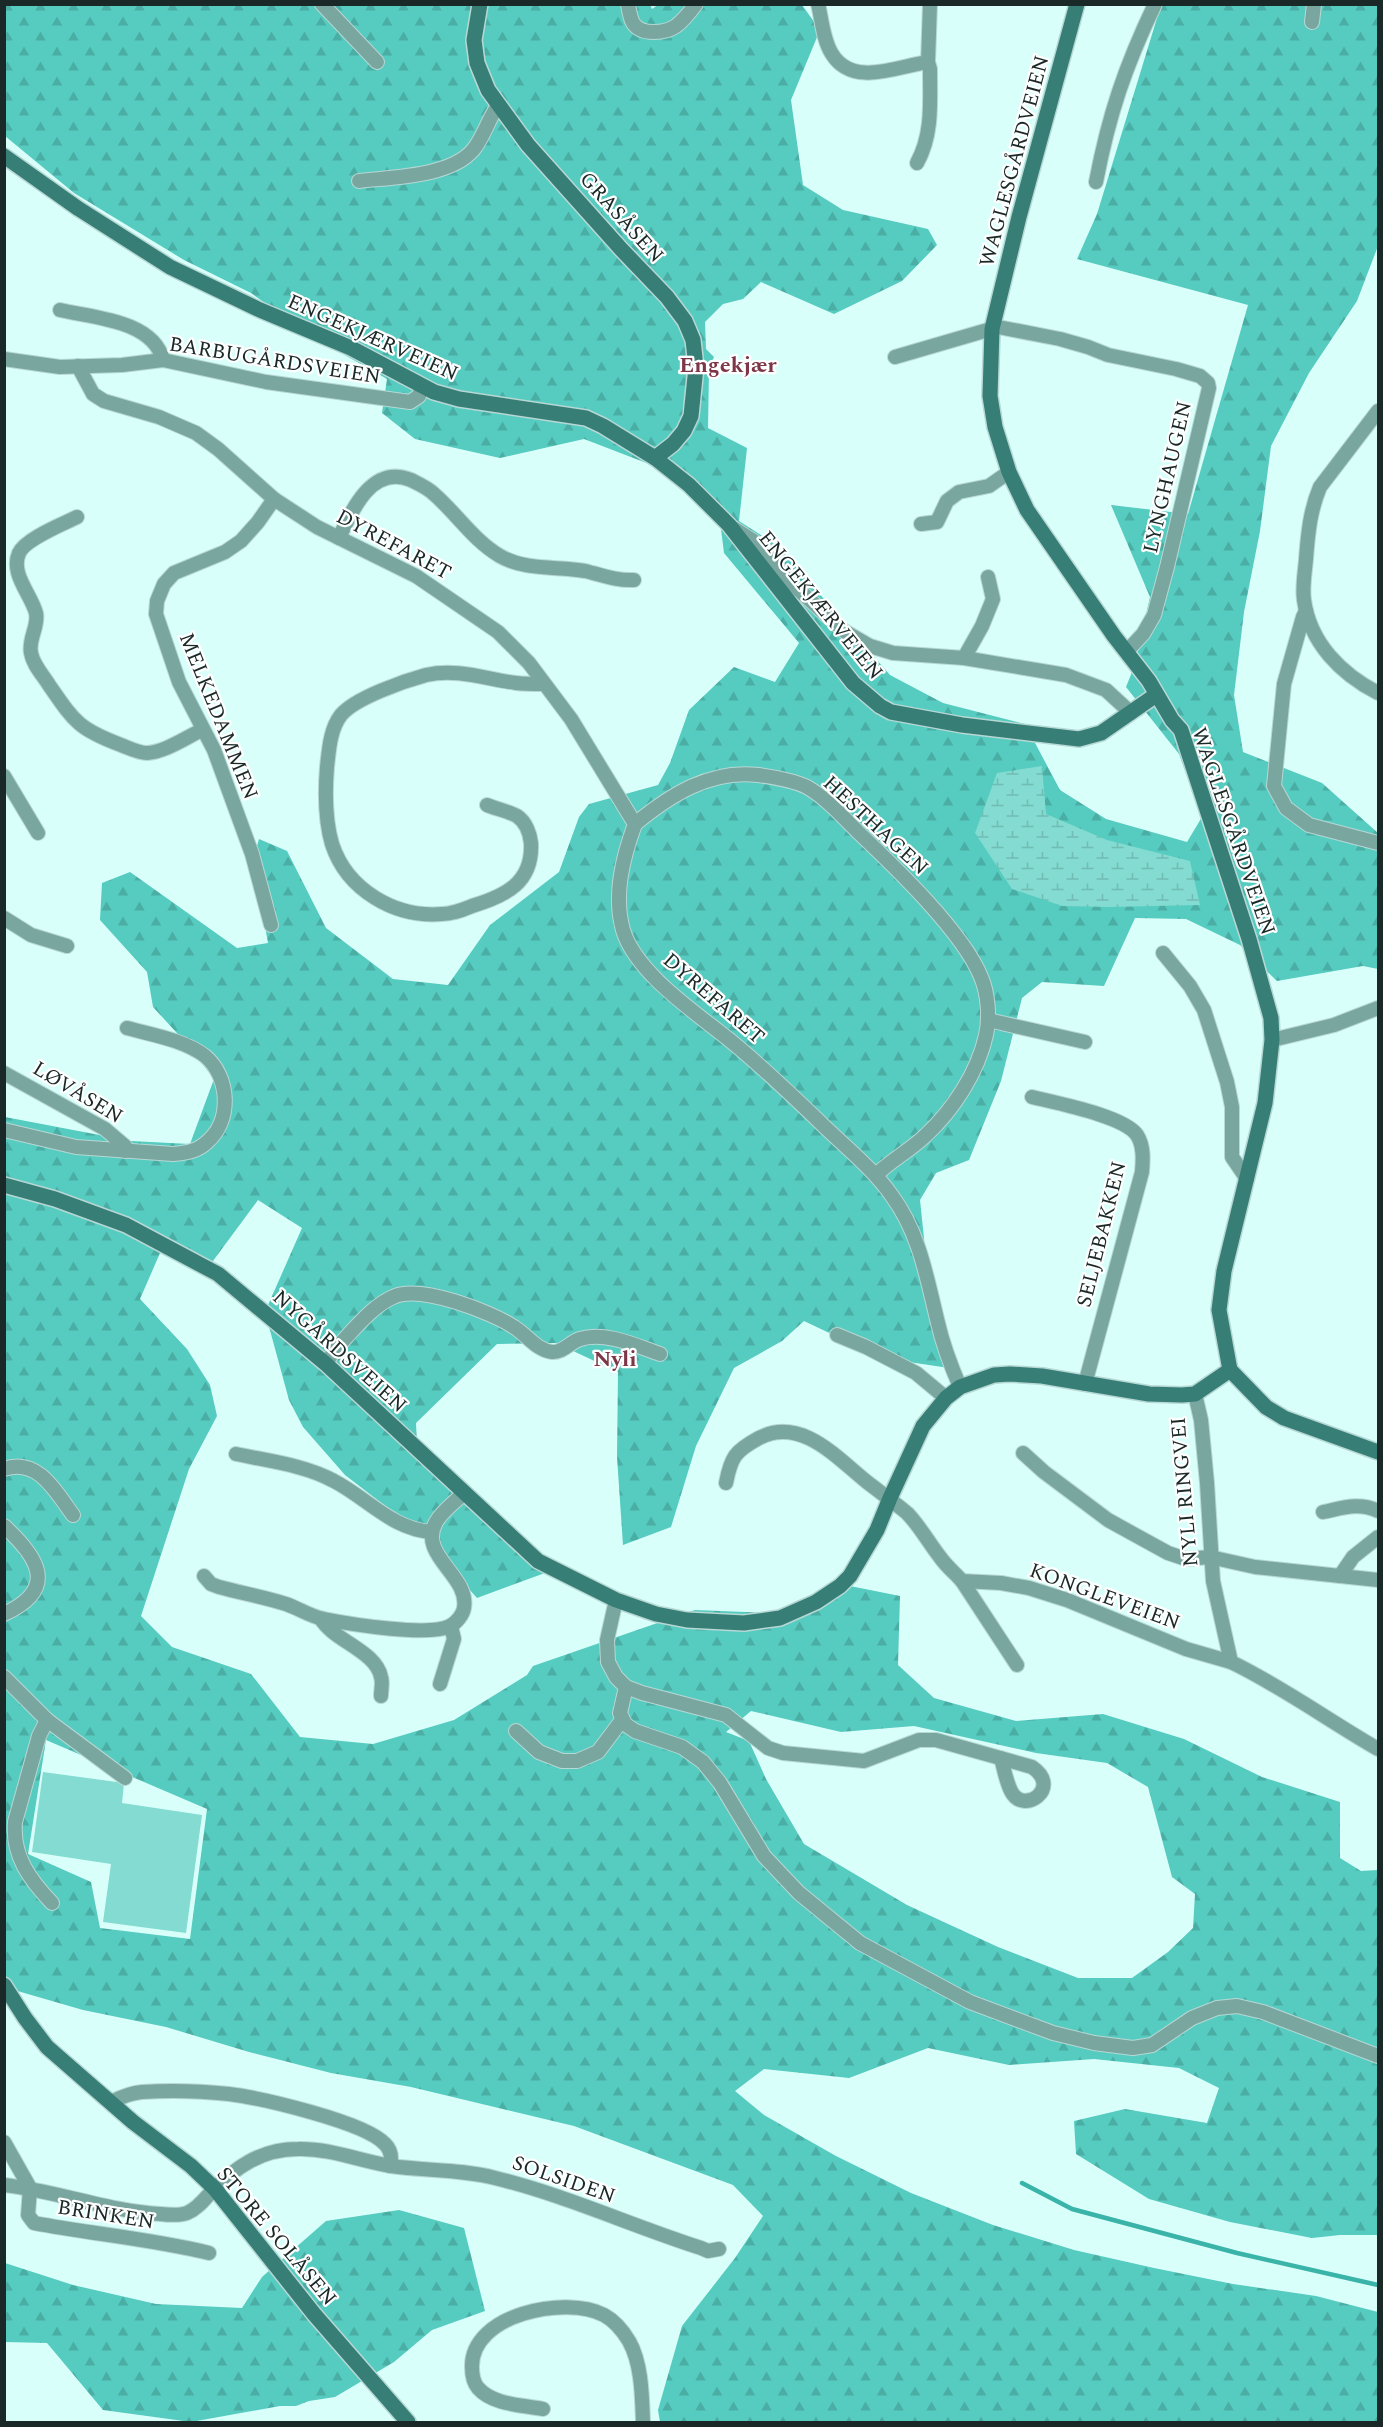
<svg xmlns="http://www.w3.org/2000/svg" width="1383" height="2427" font-family="Spectral,serif">
	<style>
		.grass { fill: #83dbd1 }
		.forest { fill: url(#forest-firs); fill-rule: evenodd }
		.wetland { fill: url(#wetland-marsh) }
		.lines { fill: none; stroke-linecap: round; stroke-linejoin: round }
		.stream { stroke: #3ab3a9; stroke-width: 4.5 }
		.street-casing { stroke: #b7d8d4; stroke-width: 16 }
		.secondary-casing { stroke: #b7d8d4; stroke-width: 18 }
		.street { stroke: #7aa6a0; stroke-width: 14 }
		.secondary { stroke: #377e77; stroke-width: 15 }
		.labels { text-anchor: middle; stroke-width: 4.5; stroke-linejoin: round; paint-order: stroke }
		.street-label { font-size: 21px; fill: #1a2927; stroke: #fff }
		.neighbourhood-label { font-size: 22px; font-weight: bold; fill: #7d3648; stroke: #fff }
	</style>
	<defs>
		<pattern id="forest-firs" width="22" height="20" patternUnits="userSpaceOnUse" patternTransform="scale(1.5)"><rect width="22" height="20" fill="#56cbc0"/><path d="M5 1l3.5 6h-7zM16 11l3.5 6h-7z" fill="#4aaea5"/></pattern>
		<pattern id="wetland-marsh" width="20" height="14" patternUnits="userSpaceOnUse" patternTransform="scale(1.5)"><rect width="20" height="14" fill="#83dbd1"/><path d="M1 5h8M5 5V1M11 12h8M15 12V8" fill="none" stroke="#71bcb3"/></pattern>
	</defs>
	<rect width="100%" height="100%" fill="#d9fffa"/>
	<!-- grass -->
	<path class="grass" d="M43,1772L124,1783L122,1803L202,1815L186,1933L103,1922L111,1864L32,1852Z"/>
	<!-- forest -->
	<g class="forest">
		<path d="M650,4L652,9L659,4L802,5L820,30L791,100L803,185L843,210L928,229L937,245L902,281L834,314L761,282L743,299L723,304L705,322L706,349L714,357L709,369L708,428L747,448L739,521L778,546L890,675L943,703L1025,724L1060,790L1106,819L1187,842L1202,817L1179,754L1126,687L1134,667L1150,597L1111,505L1188,514L1248,305L1077,259L1097,214L1161,5H1378V246L1357,301L1309,373L1271,446L1260,531L1244,612L1234,695L1243,752L1322,783L1378,833V969L1363,966L1277,981L1240,945L1186,919L1135,918L1104,986L1042,982L1022,998L1001,1081L969,1160L936,1173L920,1200L929,1286L949,1368L882,1358L804,1321L782,1341L734,1368L696,1446L671,1527L623,1545L617,1457L618,1372L556,1343L497,1344L416,1423L417,1445L553,1570L477,1598L414,1528L345,1475L303,1427L289,1400L265,1312L302,1228L258,1200L207,1269L160,1253L140,1299L187,1349L210,1385L217,1416L189,1469L141,1616L172,1647L251,1674L300,1737L373,1744L454,1720L527,1675L533,1666L695,1610L769,1613L845,1585L900,1596L898,1665L934,1698L1016,1721L1103,1714L1184,1739L1262,1777L1340,1802V1858L1361,1871L1378,1870V2235H1340L1312,2238L1230,2222L1149,2199L1076,2154L1074,2121L1125,2109L1207,2123L1219,2088L1179,2068L1094,2059L1009,2065L928,2048L849,2078L764,2069L735,2091L764,2115L836,2156L911,2193L993,2225L1074,2250L1154,2268L1233,2284L1316,2296L1378,2312V2422H660L658,2410L682,2326L735,2258L763,2216L733,2185L574,2126L411,2087L331,2073L249,2052L166,2027L83,2010L14,1990L5,1979V1117L131,1141L190,1144L214,1079L187,1044L153,1007L147,972L100,920L102,883L130,872L237,948L268,943L253,860L259,839L287,851L326,928L393,979L448,985L490,925L559,872L579,817L589,804L658,785L670,763L689,710L734,667L775,682L799,643L724,553L719,513L649,464L584,439L500,458L415,439L382,413L387,379L313,337L251,293L184,260L74,193L5,136L4,5ZM751,1711L841,1732L914,1726L1036,1753L1107,1763L1148,1787L1172,1877L1195,1894L1193,1928L1168,1952L1132,1978H1078L998,1947L907,1905L804,1844L766,1779L749,1741L726,1732ZM46,1740L207,1809L190,1939L100,1928L91,1882L28,1854Z"/>
		<path d="M399,2210L464,2228L485,2311L432,2330L394,2362L335,2397L309,2401L296,2406H280L191,2422L103,2410L47,2343L5,2342V2263L73,2285L156,2304L242,2308L262,2277L326,2221Z"/>
	</g>
	<!-- wetland -->
	<path class="wetland" d="M1042,766L1046,814L1107,840L1190,861L1200,905L1110,907L1062,906L1012,889L975,833L997,773Z"/>
	<g class="lines">
		<!-- stream -->
		<path class="stream" d="M1022,2183L1072,2209L1237,2253L1378,2285"/>
		<!-- street casing -->
		<g class="street-casing">
			<g id="street">
				<path d="M322,4L377,62"/>
				<path d="M628,4C629,10 630,18 633,23C641,36 666,33 676,26C684,20 690,12 696,4"/>
				<path d="M818,4C822,20 823,40 832,54C853,88 898,66 928,62L930,4"/>
				<path d="M1312,22L1314,4"/>
				<path d="M917,163C933,134 930,102 930,69L928,62"/>
				<path d="M359,181C392,177 450,177 473,150C484,137 488,119 498,106"/>
				<path d="M1096,182C1109,114 1125,67 1155,4"/>
				<path d="M60,310C93,318 153,320 163,360"/>
				<path d="M895,357L998,327L1060,339L1088,347L1108,355L1176,369L1200,376L1208,383L1209,388L1167,567L1154,615L1143,634L1127,651"/>
				<path d="M4,359L60,367L122,365L163,360L266,382L410,402L419,396L422,386"/>
				<path d="M78,366L93,394L104,401L159,417L196,433L218,449L274,499L258,522L241,541L225,552L174,573L164,584L157,601L156,614L179,682L214,750L252,854L271,925"/>
				<path d="M1378,411L1320,487C1310,511 1308,533 1306,559C1305,572 1302,587 1304,600C1310,643 1341,674 1378,693"/>
				<path d="M274,499L317,527L416,576L498,632L529,663L571,719L635,824C623,857 613,895 623,930C636,974 698,1014 732,1042C765,1069 796,1099 826,1128C849,1150 874,1170 892,1196C920,1234 927,1279 938,1323C943,1345 951,1366 960,1387"/>
				<path d="M77,517C63,524 25,539 19,553C10,574 31,594 36,613C39,626 28,639 31,653C33,665 43,675 49,685C74,721 78,729 121,745C129,748 138,753 147,753C165,752 185,738 202,730"/>
				<path d="M921,524L937,522L947,501L959,492L989,486L1009,472"/>
				<path d="M733,528L755,542L790,582L844,631L870,646L893,653L964,658L1066,675L1106,690L1131,713"/>
				<path d="M339,538C352,510 372,464 411,480C419,484 428,488 434,494C457,514 473,540 500,556C526,571 557,566 585,571C602,575 616,581 634,580"/>
				<path d="M1306,611L1303,617L1284,684L1274,786L1286,808L1309,825L1378,843"/>
				<path d="M964,658L982,626L993,599L988,577"/>
				<path d="M4,776L38,833"/>
				<path d="M487,805C496,809 508,811 517,816C526,822 530,834 531,843C533,883 505,896 472,906C462,910 453,914 442,914C395,918 347,890 332,844C325,820 325,792 327,767C329,750 330,729 341,715C355,698 404,681 426,675C457,668 486,679 516,683C525,684 534,684 543,684"/>
				<path d="M635,824C670,795 711,769 758,775C773,777 793,780 807,787C826,798 842,816 858,832C894,866 963,932 981,977C988,993 990,1018 986,1035C978,1072 953,1110 926,1135C911,1150 891,1160 876,1175"/>
				<path d="M4,918L31,935L67,946"/>
				<path d="M1163,953L1190,986L1204,1010L1227,1082L1232,1107V1157L1247,1179"/>
				<path d="M988,1020L1085,1042"/>
				<path d="M1272,1040L1334,1025L1378,1008"/>
				<path d="M4,1073L105,1129L125,1146V1151"/>
				<path d="M1032,1097C1056,1103 1124,1116 1137,1135C1144,1146 1143,1160 1142,1172L1085,1384"/>
				<path d="M4,1130L76,1147L173,1154C186,1153 198,1151 207,1142C232,1121 230,1077 205,1056C184,1040 152,1035 127,1028"/>
				<path d="M837,1335L866,1347L916,1373L946,1398"/>
				<path d="M326,1364C332,1351 342,1342 351,1332C363,1319 377,1304 393,1297C420,1284 491,1312 514,1327C527,1335 536,1350 552,1352C563,1353 570,1342 580,1339C605,1331 637,1346 660,1354"/>
				<path d="M1195,1394L1201,1420L1207,1483L1213,1581L1231,1662C1283,1687 1329,1721 1378,1749"/>
				<path d="M1023,1453L1044,1472L1108,1520L1168,1553L1186,1559L1210,1557L1255,1567L1378,1580"/>
				<path d="M236,1454C268,1461 305,1465 334,1481C367,1498 393,1530 432,1532"/>
				<path d="M4,1469C38,1457 56,1492 73,1515"/>
				<path d="M726,1483C731,1457 735,1451 759,1438C801,1416 837,1458 867,1482C880,1492 894,1502 907,1513C919,1525 929,1543 940,1557C946,1566 955,1573 962,1581L1001,1583L1029,1588L1067,1600L1186,1649L1231,1662"/>
				<path d="M1323,1512C1343,1508 1359,1502 1378,1511"/>
				<path d="M4,1526C38,1557 59,1589 4,1614"/>
				<path d="M204,1576L211,1584L219,1587C241,1593 264,1597 286,1604C298,1608 311,1617 324,1619C349,1624 429,1637 450,1626C456,1623 463,1615 464,1608C470,1576 417,1555 436,1522C442,1511 455,1502 464,1493"/>
				<path d="M1340,1576L1353,1557L1378,1537"/>
				<path d="M962,1581L1017,1665"/>
				<path d="M616,1600L607,1640L608,1662L616,1677L626,1687L642,1693L726,1715L768,1748L783,1753L864,1761L919,1740H936L1032,1767C1063,1788 1023,1816 1011,1791C1006,1781 1004,1769 1001,1758"/>
				<path d="M321,1619C334,1641 376,1651 381,1677C383,1682 381,1690 381,1696"/>
				<path d="M4,1677L47,1720L39,1736L15,1822C12,1856 30,1880 52,1903"/>
				<path d="M440,1684L454,1639L451,1626"/>
				<path d="M626,1687L620,1713L625,1724L635,1731L682,1747L703,1762L720,1783L764,1856L799,1893L860,1943L970,2002L1053,2033L1094,2043L1133,2048L1152,2045L1192,2018L1217,2008L1237,2006L1263,2012L1378,2056"/>
				<path d="M47,1720L125,1778"/>
				<path d="M516,1731L539,1752L562,1761H577L598,1752L622,1720"/>
				<path d="M111,2102C121,2097 130,2093 142,2092C170,2090 201,2091 229,2094C261,2098 365,2122 385,2144C391,2150 392,2158 390,2166"/>
				<path d="M4,2142L30,2188L28,2215L34,2223C92,2234 152,2239 209,2253"/>
				<path d="M4,2185C57,2191 107,2211 160,2214C169,2215 179,2216 187,2213C197,2209 204,2200 211,2192C236,2167 261,2149 298,2149C330,2148 360,2161 391,2166C426,2171 461,2169 495,2178C565,2195 632,2226 701,2248L708,2251L719,2249"/>
				<path d="M543,2409C522,2405 493,2405 478,2388C473,2382 472,2374 472,2367C471,2314 566,2295 604,2315C615,2321 623,2331 629,2341C642,2364 642,2397 643,2422"/>
			</g>
		</g>
		<!-- secondary casing -->
		<g class="secondary-casing">
			<g id="secondary">
				<path d="M480,4L474,40L477,63L488,90L528,145L621,249L667,297L685,321L693,340L696,367L691,416L684,431L673,444L655,458"/>
				<path d="M1077,4L1019,217L992,329L990,396L995,427L1009,472L1027,510L1114,636L1149,681L1172,720L1181,730L1249,939L1271,1018L1272,1040L1265,1103L1224,1271L1219,1310L1230,1370"/>
				<path d="M4,156L79,209L170,267L260,310L351,348L434,392L459,399L586,418L603,426L655,458L689,485L729,525L853,683L880,706L891,712L962,725L1079,739L1101,733L1156,695"/>
				<path d="M4,1185L55,1199L126,1225L218,1274L326,1364L538,1561L616,1600L656,1614L687,1620L744,1623L780,1618L816,1602L840,1586L850,1576L877,1530L890,1498L923,1426L946,1398L960,1387L994,1375L1010,1374L1042,1376L1149,1394L1182,1395L1195,1394L1230,1370"/>
				<path d="M1230,1370L1266,1407L1284,1418L1378,1452"/>
				<path d="M4,1985L25,2018L47,2047L133,2122L191,2166L215,2189L314,2314L408,2422"/>
			</g>
		</g>
		<!-- street -->
		<use href="#street" class="street"/>
		<!-- secondary -->
		<use href="#secondary" class="secondary"/>
	</g>
	<g class="labels">
		<!-- street labels -->
		<g class="street-label">
			<text transform="translate(1014 161) rotate(-75)" y="7">WAGLESGÅRDVEIEN</text>
			<text transform="translate(622 217) rotate(48)" y="7">GRASÅSEN</text>
			<text transform="translate(373 337) rotate(24)" y="7">ENGEKJÆRVEIEN</text>
			<text transform="translate(275 360) rotate(9)" y="7">BARBUGÅRDSVEIEN</text>
			<text transform="translate(1167 477) rotate(-77)" y="7">LYNGHAUGEN</text>
			<text transform="translate(394 544) rotate(28)" y="7">DYREFARET</text>
			<text transform="translate(821 605) rotate(51)" y="7">ENGEKJÆRVEIEN</text>
			<text transform="translate(219 716) rotate(68)" y="7">MELKEDAMMEN</text>
			<text transform="translate(876 825) rotate(43)" y="7">HESTHAGEN</text>
			<text transform="translate(1234 831) rotate(71)" y="7">WAGLESGÅRDVEIEN</text>
			<text transform="translate(714 998) rotate(41)" y="7">DYREFARET</text>
			<text transform="translate(78 1092) rotate(31)" y="7">LØVÅSEN</text>
			<text transform="translate(1101 1234) rotate(-76)" y="7">SELJEBAKKEN</text>
			<text transform="translate(340 1351) rotate(42)" y="7">NYGÅRDSVEIEN</text>
			<text transform="translate(1184 1492) rotate(-95)" y="7">NYLI RINGVEI</text>
			<text transform="translate(1105 1596) rotate(20)" y="7">KONGLEVEIEN</text>
			<text transform="translate(564 2179) rotate(19)" y="7">SOLSIDEN</text>
			<text transform="translate(106 2214) rotate(9)" y="7">BRINKEN</text>
			<text transform="translate(277 2236) rotate(50)" y="7">STORE SOLÅSEN</text>
		</g>
		<!-- neighbourhood labels -->
		<g class="neighbourhood-label">
			<text x="728" y="372">Engekjær</text>
			<text x="615" y="1366">Nyli</text>
		</g>
	</g>
	<!-- border -->
	<rect width="1383" height="2427" fill="none" stroke="#1a2927" stroke-width="12"/>
</svg>
